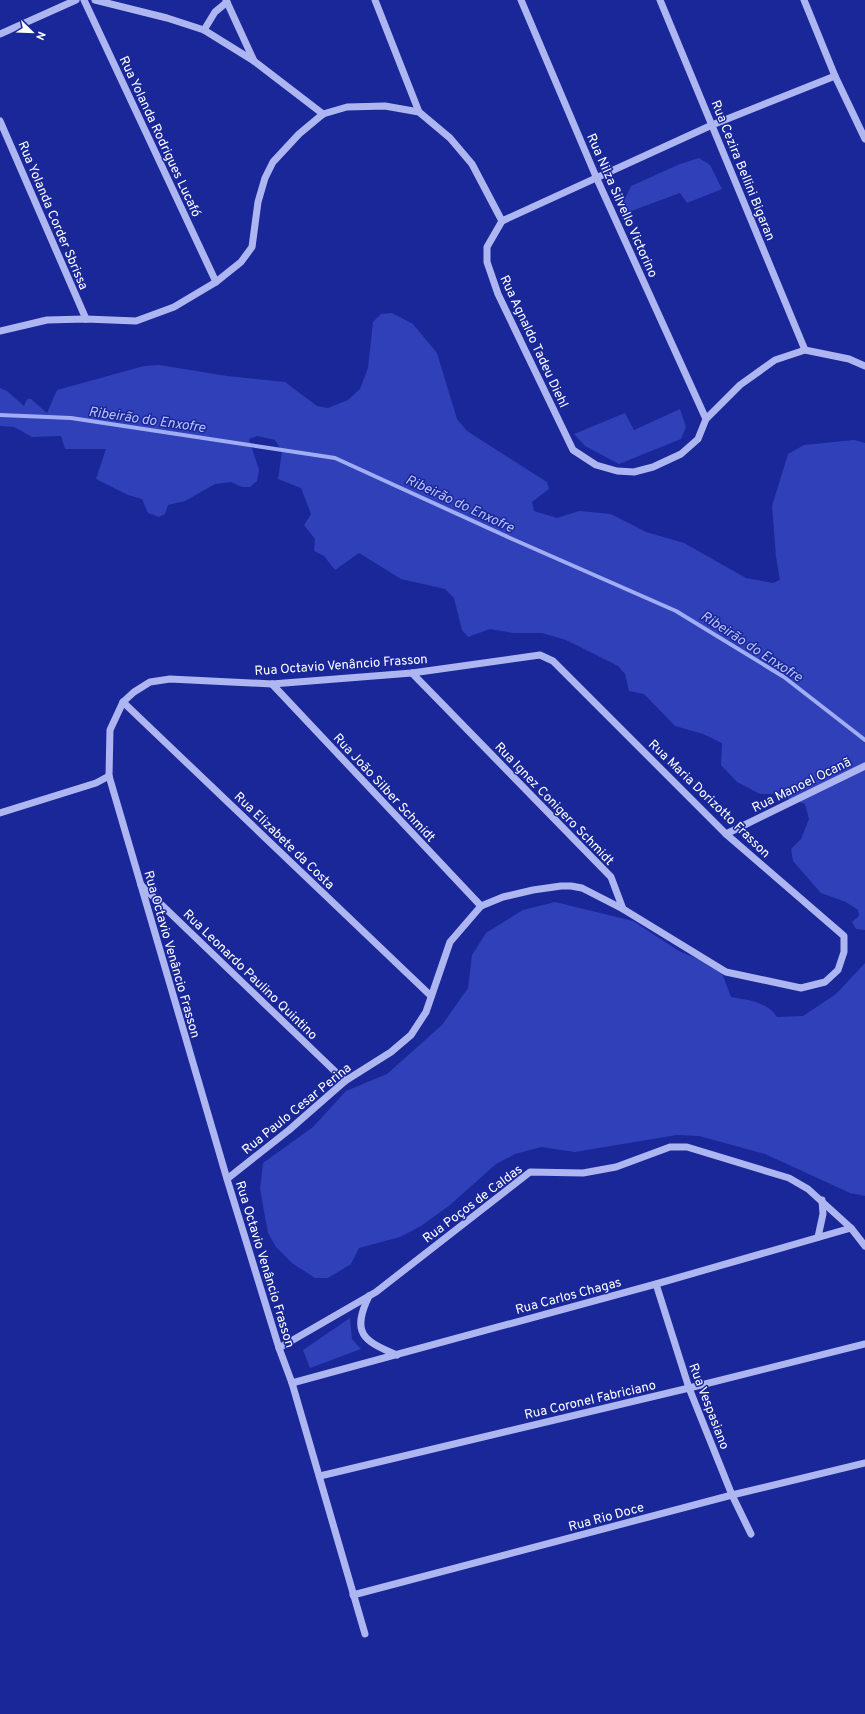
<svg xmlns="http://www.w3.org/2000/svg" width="865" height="1714" font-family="Overpass,sans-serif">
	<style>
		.green { fill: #2f40b9 }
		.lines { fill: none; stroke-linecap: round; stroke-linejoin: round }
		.stream { stroke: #a0acf3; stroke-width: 4 }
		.minor { stroke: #aeb6f1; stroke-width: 7 }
		.labels { text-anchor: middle; stroke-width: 3; stroke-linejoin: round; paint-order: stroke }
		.street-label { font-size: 13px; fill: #fff; stroke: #192799 }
		.water-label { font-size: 14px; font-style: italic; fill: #bac2f8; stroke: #192799 }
	</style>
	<rect width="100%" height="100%" fill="#192799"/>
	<!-- green -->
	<g class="green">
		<path d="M699,158L710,165L722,189L687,203L680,193L626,213L623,203L631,186L680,164Z"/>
		<path d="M392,313L413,324L437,353L457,419L467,431L547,482L549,489L532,502L534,511L557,518L579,511L611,514L646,532L684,543L746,578L773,583L780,580L776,557L772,506L788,454L804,445L854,440L865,443V930L856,929L852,922L859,916L858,910L846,902L821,893L793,861L791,849L801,839L809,819L805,804L776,794H760L737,782L721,765L722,743L703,734L675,726L644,694L629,691L625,674L618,666L566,640L542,633H513L490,629L468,637L462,630L454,598L445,589L401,579L359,553L335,570L324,556L314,551L315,539L304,525L311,514L301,488L278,479L282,451L275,440L257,436L249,439L259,470L257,481L250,487H242L231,482L215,484L185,501L168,505L165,514L159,517L148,513L142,499L128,495L96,479L106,449H65L61,436L32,437L14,427L0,426V388L7,391L24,406L27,399H31L47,413L57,390L144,366L159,365L227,376L285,382L317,406L328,408L348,400L360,389L368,368L373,322L381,314Z"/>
		<path d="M680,409L686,427L681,439L619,464L585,446L574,434L625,413L634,430Z"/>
		<path d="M555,902L633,921L679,951L720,968L731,997C748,1000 768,1002 777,1017L803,1016L836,994L865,963V1196L850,1193L765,1154L699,1136L677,1135L575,1152L541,1147L515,1154L496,1164L450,1205L421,1226L400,1237L359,1248L351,1264L328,1278H315L292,1263L276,1247L268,1233L260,1189L263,1163L313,1127L346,1091L387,1074L442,1025L468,988L472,955L486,933L523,910Z"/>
		<path d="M350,1318L352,1339L361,1349L310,1368L303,1350Z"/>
	</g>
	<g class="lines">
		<!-- stream -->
		<path class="stream" d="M0,415L71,418L335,458L510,538L676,611L784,677L865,740"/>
		<!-- minor -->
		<g class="minor">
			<path d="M84,0L216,282"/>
			<path d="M95,0L167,18L204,30L254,61L323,114"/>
			<path d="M226,0L254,61"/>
			<path d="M375,0L419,112"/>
			<path d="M521,0L597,179L706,419"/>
			<path d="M660,0L805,350"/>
			<path d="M804,0L835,76L865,139"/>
			<path d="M204,30L215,12L227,2"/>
			<path d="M0,34L76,0"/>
			<path d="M0,121L86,319"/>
			<path d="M502,221L487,247V262L498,294L573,450L596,465L617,471L634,472L653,467L681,454L698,439L706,419L740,385L775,360L805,350L849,359L865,366"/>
			<path d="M502,221L712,125L835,76"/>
			<path d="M0,331L47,320L86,319L136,321L174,307L216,282L241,262L252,247L258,202L265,178L273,162L299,134L323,114L347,107L385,106L419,112L450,138L472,164L502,221"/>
			<path d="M412,673L611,877L623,909"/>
			<path d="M272,684L481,906"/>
			<path d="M123,702L431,996"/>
			<path d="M0,813L96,783L109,776"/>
			<path d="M726,834L865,766"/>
			<path d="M141,885L345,1081"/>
			<path d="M227,1179L289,1130L345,1081L391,1052L411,1035L426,1012L450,942L481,906L503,897L533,890L561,886H571L582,888L623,909L726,972L801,988L825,982L838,970L844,952V936L726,834L553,661L540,655L412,673L272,684L170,679L150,682L134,692L123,702L110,730L109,776L227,1179L279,1348L292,1383L365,1634"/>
			<path d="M818,1237L823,1214L822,1200"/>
			<path d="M656,1284L689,1388L732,1495L751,1534"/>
			<path d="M369,1296C351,1333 363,1341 397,1355"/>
			<path d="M279,1348L376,1292L530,1172L583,1173L616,1167L670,1147H687L789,1178L808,1189L851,1228L865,1246"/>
			<path d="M292,1383L656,1284L851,1228"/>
			<path d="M320,1476L689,1388L865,1344"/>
			<path d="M353,1595L732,1495L865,1463"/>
		</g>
	</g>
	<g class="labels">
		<!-- street labels -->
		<g class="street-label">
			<text transform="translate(161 136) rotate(65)" y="5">Rua Yolanda Rodrigues Lucafó</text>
			<text transform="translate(744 170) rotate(68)" y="5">Rua Cezira Bellini Bigaran</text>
			<text transform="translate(623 205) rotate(66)" y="5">Rua Nilza Silvello Victorino</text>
			<text transform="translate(54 215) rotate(67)" y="5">Rua Yolanda Corder Sbrissa</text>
			<text transform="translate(535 341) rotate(65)" y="5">Rua Agnaldo Tadeu Diehl</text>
			<text transform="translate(341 664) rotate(-4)" y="5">Rua Octavio Venâncio Frasson</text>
			<text transform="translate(801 784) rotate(-26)" y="5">Rua Manoel Ocanã</text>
			<text transform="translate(385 787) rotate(47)" y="5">Rua João Silber Schmidt</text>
			<text transform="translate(710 798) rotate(44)" y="5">Rua Maria Dorizotto Frasson</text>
			<text transform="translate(555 803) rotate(46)" y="5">Rua Ignez Conigero Schmidt</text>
			<text transform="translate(285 840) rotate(44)" y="5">Rua Elizabete da Costa</text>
			<text transform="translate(173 954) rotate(74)" y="5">Rua Octavio Venâncio Frasson</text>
			<text transform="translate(251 974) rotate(44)" y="5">Rua Leonardo Paulino Quintino</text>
			<text transform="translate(296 1108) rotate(-39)" y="5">Rua Paulo Cesar Perina</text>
			<text transform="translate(472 1203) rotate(-37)" y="5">Rua Poços de Caldas</text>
			<text transform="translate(266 1264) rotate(73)" y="5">Rua Octavio Venâncio Frasson</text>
			<text transform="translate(568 1295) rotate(-15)" y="5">Rua Carlos Chagas</text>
			<text transform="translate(590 1399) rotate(-13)" y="5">Rua Coronel Fabriciano</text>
			<text transform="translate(710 1406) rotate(69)" y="5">Rua Vespasiano</text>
			<text transform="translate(606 1516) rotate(-15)" y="5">Rua Rio Doce</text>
		</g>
		<!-- water labels -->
		<g class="water-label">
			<text transform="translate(147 419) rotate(8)" y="5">Ribeirão do Enxofre</text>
			<text transform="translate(460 503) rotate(25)" y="5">Ribeirão do Enxofre</text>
			<text transform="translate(752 646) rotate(33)" y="5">Ribeirão do Enxofre</text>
		</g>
	</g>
	<!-- north arrow -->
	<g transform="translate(32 32) rotate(113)" stroke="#192799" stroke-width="3" paint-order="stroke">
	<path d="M0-3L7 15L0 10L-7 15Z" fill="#ffffff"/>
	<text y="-6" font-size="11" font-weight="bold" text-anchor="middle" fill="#ffffff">N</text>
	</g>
</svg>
